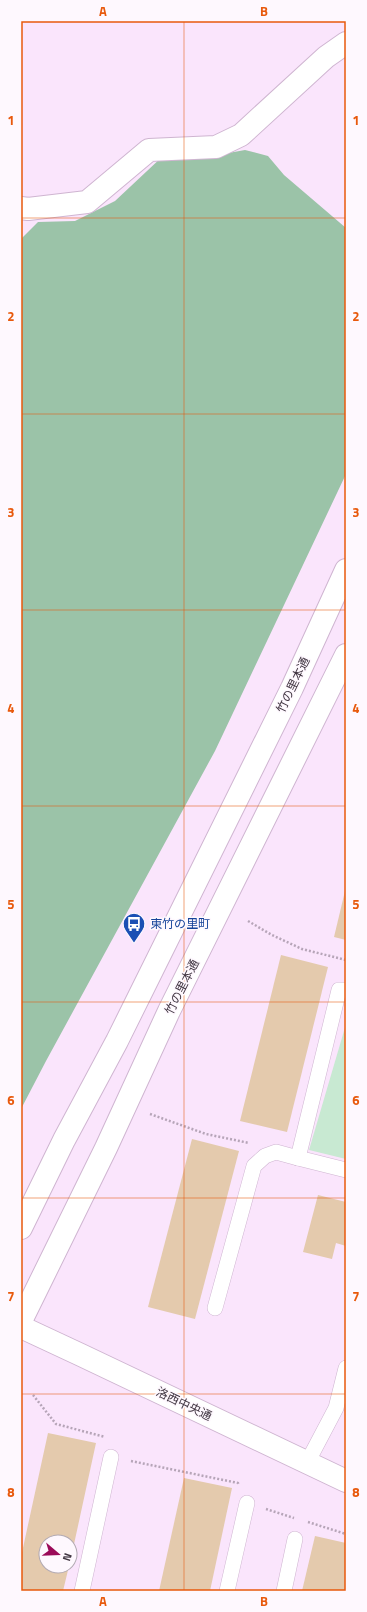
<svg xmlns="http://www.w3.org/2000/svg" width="367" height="1612" font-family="'Titillium Web','Noto Sans JP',sans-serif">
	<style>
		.green { fill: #c8e9d2 }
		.forest { fill: #9bc3a8 }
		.building { fill: #e4caad }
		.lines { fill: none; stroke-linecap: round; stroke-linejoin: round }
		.lane-casing { stroke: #cfb5d1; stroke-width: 16 }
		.street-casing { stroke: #cfb5d1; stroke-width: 24 }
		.secondary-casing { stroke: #cfb5d1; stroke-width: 24 }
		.path { stroke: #b6a5b8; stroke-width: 2.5; stroke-dasharray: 2 2; stroke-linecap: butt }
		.lane { stroke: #fff; stroke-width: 15 }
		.street { stroke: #fff; stroke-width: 22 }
		.secondary { stroke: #fff; stroke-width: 22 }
		.grid { fill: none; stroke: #e8590c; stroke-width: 1; stroke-opacity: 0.55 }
		.labels { text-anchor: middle; stroke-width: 3; stroke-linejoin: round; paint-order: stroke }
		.street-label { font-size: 12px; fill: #413642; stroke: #fef8fe }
		.transit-label { font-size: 12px; fill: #164399; stroke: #fef8fe; text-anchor: start }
		.neatline { fill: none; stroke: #e8590c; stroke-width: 1.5 }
		.grid-label { font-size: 13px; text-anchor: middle; font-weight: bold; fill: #e8590c }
	</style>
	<rect width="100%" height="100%" fill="#fae5fc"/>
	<!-- green -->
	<path class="green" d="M346,1024V1159L309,1150Z"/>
	<!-- forest -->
	<path class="forest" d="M245,150L268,156L284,175L346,228V474L215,751L46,1061L21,1109V239L38,222L75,221L115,201L163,156L223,154Z"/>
	<!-- building -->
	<g class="building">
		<path d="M345,891H346V940L334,937Z"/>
		<path d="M281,955L328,967L287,1132L240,1121Z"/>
		<path d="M192,1139L239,1151L195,1319L148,1307Z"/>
		<path d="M318,1195L346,1202V1246L336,1243L332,1259L303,1252Z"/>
		<path d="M48,1433L96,1443L71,1558L70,1542H46V1566H69L63,1591H21V1557Z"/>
		<path d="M184,1478L232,1488L210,1591H159Z"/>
		<path d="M315,1536L346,1543V1591H302Z"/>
	</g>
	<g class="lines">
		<!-- lane casing -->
		<g class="lane-casing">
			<g id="lane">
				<path d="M346,990H339L298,1158L346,1170"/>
				<path d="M215,1308L254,1166L265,1156L276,1152L298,1158"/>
				<path d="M307,1463L336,1408L346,1368"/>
				<path d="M82,1591L111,1457"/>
				<path d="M227,1591L247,1503"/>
				<path d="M284,1591L295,1539"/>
			</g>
		</g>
		<!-- street casing -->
		<g class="street-casing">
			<path id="street" d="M21,208L28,209L87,202L149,150L216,147L241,135L326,57L346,43"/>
		</g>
		<!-- secondary casing -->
		<g class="secondary-casing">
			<g id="secondary">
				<path d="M21,1228L64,1140L117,1041L292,688L346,570"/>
				<path d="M21,1321L106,1148L169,1011L346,655"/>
				<path d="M21,1327L81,1355L346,1481"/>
			</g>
		</g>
		<!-- path -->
		<g class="path">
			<path d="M248,921L272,935L302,949L346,960"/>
			<path d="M150,1114L206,1134L249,1143"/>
			<path d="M33,1395L56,1424L105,1437"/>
			<path d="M131,1461L238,1483V1484"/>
			<path d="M266,1509L294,1518"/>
			<path d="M308,1522L346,1534"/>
		</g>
		<!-- lane -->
		<use href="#lane" class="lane"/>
		<!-- street -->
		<use href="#street" class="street"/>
		<!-- secondary -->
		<use href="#secondary" class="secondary"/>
	</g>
	<!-- grid -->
	<path class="grid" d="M184,21V1591M21,218H346M21,414H346M21,610H346M21,806H346M21,1002H346M21,1198H346M21,1394H346"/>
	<!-- icons -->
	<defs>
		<g id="bus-pin" transform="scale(1.15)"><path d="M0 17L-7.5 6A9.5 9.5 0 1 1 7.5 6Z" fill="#1a4fb4" stroke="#fef8fe"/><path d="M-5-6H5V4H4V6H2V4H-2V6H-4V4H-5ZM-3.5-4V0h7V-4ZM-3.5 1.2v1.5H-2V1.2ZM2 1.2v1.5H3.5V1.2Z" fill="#fff"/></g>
	</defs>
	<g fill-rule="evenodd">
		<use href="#bus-pin" x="134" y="924"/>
	</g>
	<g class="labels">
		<!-- street labels -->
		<g class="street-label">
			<text transform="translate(293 685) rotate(-64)" y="4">竹の里本通</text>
			<text transform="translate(182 987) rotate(-63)" y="4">竹の里本通</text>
			<text transform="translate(184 1404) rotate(26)" y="4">洛西中央通</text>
		</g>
		<!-- transit labels -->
		<g class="transit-label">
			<text x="150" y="928">東竹の里町</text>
		</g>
	</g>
	<!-- border -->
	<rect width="367" height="1612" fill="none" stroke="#fef8fe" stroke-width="44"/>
	<!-- north arrow -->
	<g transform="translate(58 1554) rotate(109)"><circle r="19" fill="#fef8fe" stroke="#b2aab3"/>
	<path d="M0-3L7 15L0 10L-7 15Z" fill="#9b0a59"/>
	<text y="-6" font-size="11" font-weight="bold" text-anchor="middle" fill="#413642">N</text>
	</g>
	<rect x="22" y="22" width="323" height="1568" class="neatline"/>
	<g class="grid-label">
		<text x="103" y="16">A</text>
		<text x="264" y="16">B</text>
		<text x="11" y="125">1</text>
		<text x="356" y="125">1</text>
		<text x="11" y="321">2</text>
		<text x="356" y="321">2</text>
		<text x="11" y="517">3</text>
		<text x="356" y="517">3</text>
		<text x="11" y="713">4</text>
		<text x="356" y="713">4</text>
		<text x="11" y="909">5</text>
		<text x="356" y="909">5</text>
		<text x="11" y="1105">6</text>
		<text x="356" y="1105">6</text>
		<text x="11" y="1301">7</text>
		<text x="356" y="1301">7</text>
		<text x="11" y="1497">8</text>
		<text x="356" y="1497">8</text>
		<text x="103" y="1606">A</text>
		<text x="264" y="1606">B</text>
	</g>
</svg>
